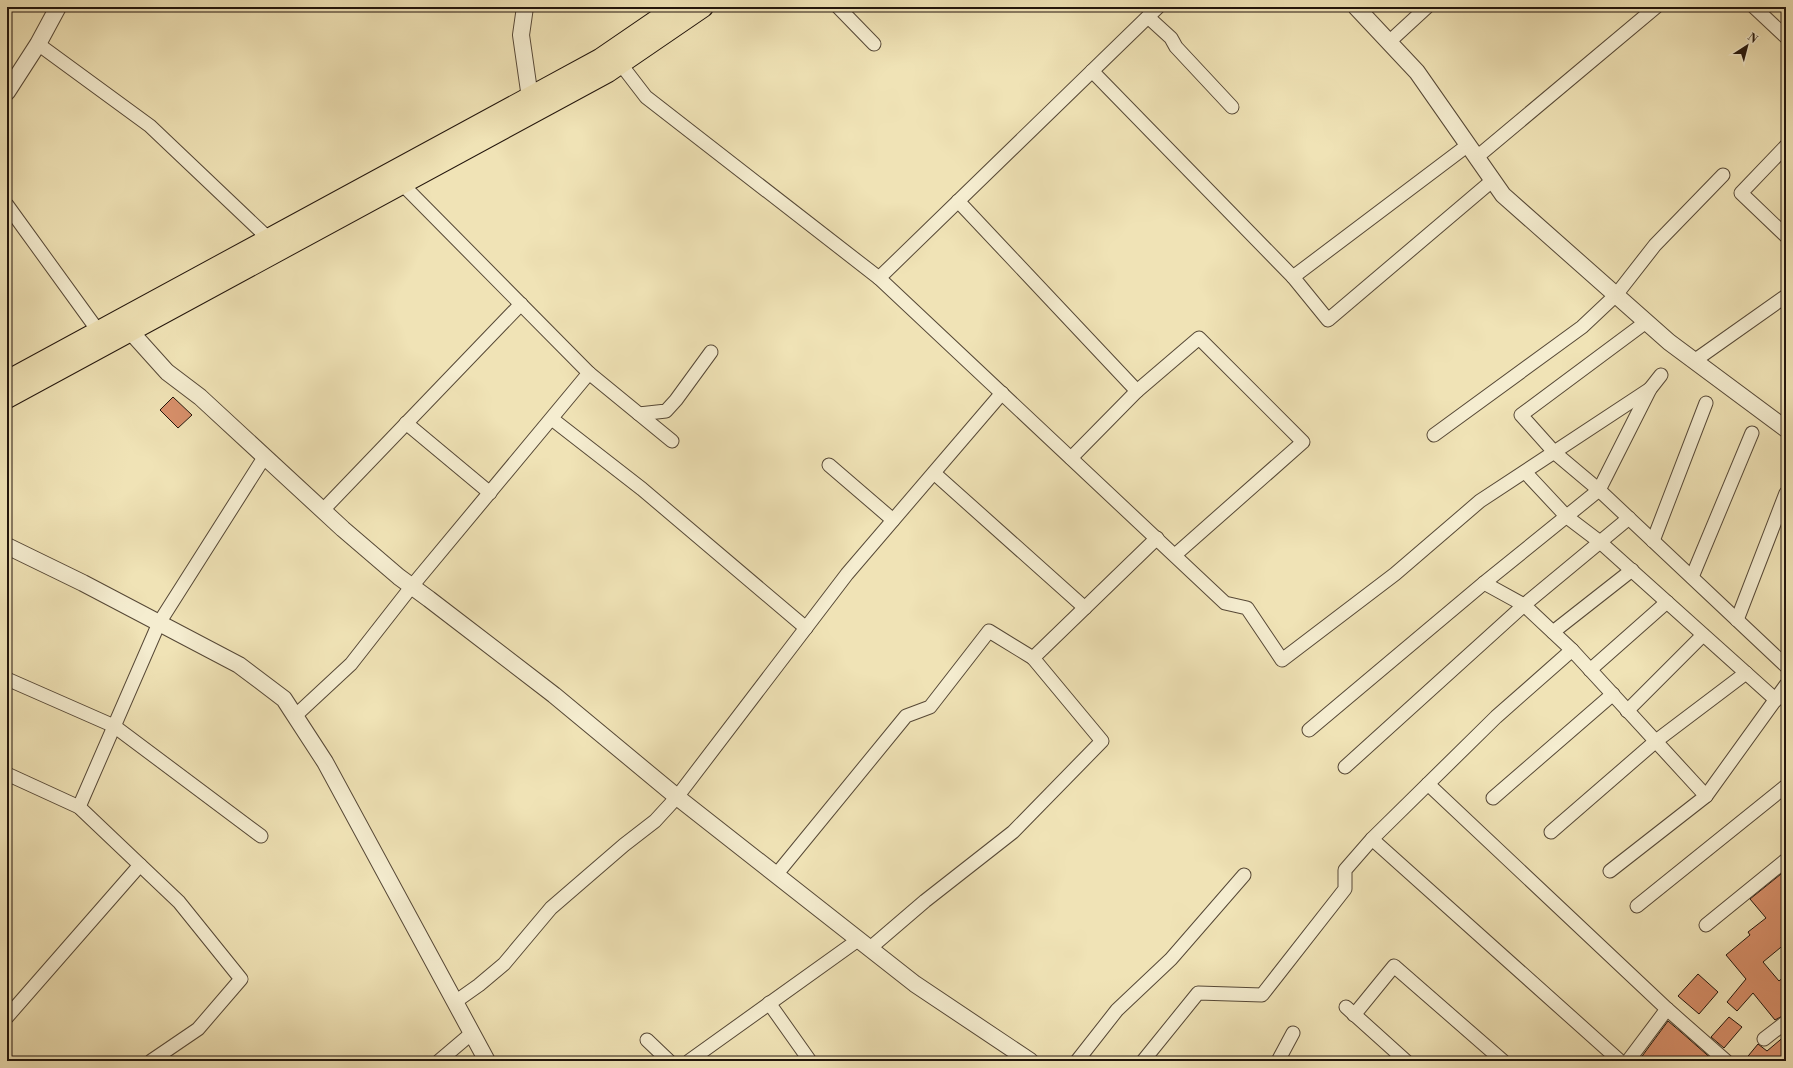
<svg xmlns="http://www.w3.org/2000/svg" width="1793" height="1068" font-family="'Libre Bodoni',serif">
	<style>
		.building { fill: #d78f6a; stroke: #22150c }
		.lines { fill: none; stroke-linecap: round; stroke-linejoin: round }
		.minor-casing { stroke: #564836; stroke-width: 15 }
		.tertiary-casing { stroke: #564836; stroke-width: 18 }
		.primary-casing { stroke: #22150c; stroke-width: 22 }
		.minor { stroke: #f5edd0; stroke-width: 13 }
		.tertiary { stroke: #f5edd0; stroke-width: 16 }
		.primary { stroke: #f0e3b6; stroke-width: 20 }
	</style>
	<rect width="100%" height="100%" fill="#f0e3b6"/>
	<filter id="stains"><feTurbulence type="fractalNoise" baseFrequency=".005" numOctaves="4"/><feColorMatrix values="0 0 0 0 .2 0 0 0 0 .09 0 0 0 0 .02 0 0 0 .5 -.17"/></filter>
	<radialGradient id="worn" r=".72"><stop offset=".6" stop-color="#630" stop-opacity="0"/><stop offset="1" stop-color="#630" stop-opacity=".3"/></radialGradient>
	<!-- building -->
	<g class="building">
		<path d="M173,397L192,415L178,428L160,410Z"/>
		<path d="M1786,870V943L1763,962L1779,981L1786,975V1014L1775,1020L1753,993L1737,1011L1727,1002L1746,979L1726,955L1750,935L1748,932L1766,918L1750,899Z"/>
		<path d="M1698,974L1718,992L1699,1014L1678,996Z"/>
		<path d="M1729,1017L1742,1027L1724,1048L1711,1037Z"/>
		<path d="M1668,1021L1681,1032L1714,1061H1642L1640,1059Z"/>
		<path d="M1786,1035V1061H1744L1758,1044L1767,1051Z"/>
	</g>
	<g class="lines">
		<!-- minor casing -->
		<g class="minor-casing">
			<g id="minor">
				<path d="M838,7L874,44"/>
				<path d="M1158,7L879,278L1225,603L1247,608L1282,660L1395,574L1480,501L1650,389"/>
				<path d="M1754,7L1786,37"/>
				<path d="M1148,17L1171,38L1176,47L1232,107"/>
				<path d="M1389,42L1427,7"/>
				<path d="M38,44L150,126L269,239"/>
				<path d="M616,58L646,97L879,278"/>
				<path d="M1092,71L1293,277"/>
				<path d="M1468,145L1293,277L1328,320L1493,180"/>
				<path d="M1786,146L1741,193L1786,236"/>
				<path d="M1477,157L1656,7"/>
				<path d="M402,184L589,373L672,441"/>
				<path d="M958,201L1137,391L1071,458"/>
				<path d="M7,205L99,332"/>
				<path d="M1646,322L1521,415L1555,453L1599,490L1786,666"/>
				<path d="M1694,361L1786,296"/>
				<path d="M1137,391L1199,338L1303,442L1175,555"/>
				<path d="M639,414L666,411L676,400L711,352"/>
				<path d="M552,419L642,489L806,628"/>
				<path d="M406,423L490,493"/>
				<path d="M1434,435L1582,327L1616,295L1655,245L1723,175"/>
				<path d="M829,465L893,520"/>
				<path d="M1525,472L1567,517L1600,542L1776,700"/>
				<path d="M934,473L1085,608"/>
				<path d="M323,510L521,304"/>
				<path d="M1653,541L1706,403"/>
				<path d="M1692,577L1752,433"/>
				<path d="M1737,620L1786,493"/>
				<path d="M1553,632L1632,570"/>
				<path d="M1572,650L1524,605L1629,518"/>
				<path d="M1590,670L1667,602"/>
				<path d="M7,679L114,726L261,836"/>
				<path d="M1627,711L1703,635"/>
				<path d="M295,716L351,664L412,586L589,373"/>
				<path d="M1309,730L1484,583L1599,490L1650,389L1661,375"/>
				<path d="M1345,767L1524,605L1484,583"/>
				<path d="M7,774L79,807L179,902L241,979L198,1029L151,1061"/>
				<path d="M1428,784L1667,1009L1628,1061"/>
				<path d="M1493,798L1613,694"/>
				<path d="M79,807L159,623L265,456"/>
				<path d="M1551,832L1656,741L1746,673"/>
				<path d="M1610,871L1706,796L1786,685"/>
				<path d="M776,875L906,716L930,707L989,631L1033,658L1157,538"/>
				<path d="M1637,906L1786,786"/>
				<path d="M1706,925L1786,860"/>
				<path d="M869,949L925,901L1013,832L1102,741L1033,658"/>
				<path d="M455,1002L479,985L504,964L551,908L624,845L655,821L677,797L847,574L1002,393"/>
				<path d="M769,1003L810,1061"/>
				<path d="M1346,1007L1406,1061"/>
				<path d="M1667,1009L1726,1061"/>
				<path d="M1354,1015L1394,966L1503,1061"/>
				<path d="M7,1017L140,865"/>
				<path d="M1764,1039L1786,1022"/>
				<path d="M647,1040L669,1061"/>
				<path d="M439,1061L472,1033"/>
				<path d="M689,1061L858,940"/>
				<path d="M1077,1061L1117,1010L1171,959L1244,875"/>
				<path d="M1143,1061L1198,993L1262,995L1345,889V870L1372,839"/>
				<path d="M1278,1061L1293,1033"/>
				<path d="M1620,1061L1372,839L1496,717L1572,650L1706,796"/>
			</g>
		</g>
		<!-- tertiary casing -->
		<g class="tertiary-casing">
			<g id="tertiary">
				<path d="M525,7L521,35L530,98"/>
				<path d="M1356,7L1417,72L1503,195L1669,342L1786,429"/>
				<path d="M7,92L38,44L58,7"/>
				<path d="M125,322L131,332L167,372L200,397L343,529L399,577L429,599L554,695L677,797L915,984L1030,1061"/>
				<path d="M7,546L83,583L239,665L284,699L325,762L487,1061"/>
			</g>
		</g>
		<!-- primary casing -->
		<g class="primary-casing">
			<g id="primary">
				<path d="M7,381L600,59L676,7"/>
				<path d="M7,398L608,72L703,7"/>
			</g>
		</g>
		<!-- minor -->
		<use href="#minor" class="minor"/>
		<!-- tertiary -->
		<use href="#tertiary" class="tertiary"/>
		<!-- primary -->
		<use href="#primary" class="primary"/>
	</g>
	<!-- margin -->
	<rect width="1793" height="1068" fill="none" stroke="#f0e3b6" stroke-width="24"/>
	<rect x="8" y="8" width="1777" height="1052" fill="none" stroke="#22150c" stroke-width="2"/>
	<rect x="12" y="12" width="1769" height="1044" fill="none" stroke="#22150c"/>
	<!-- north arrow -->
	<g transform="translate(1747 46) rotate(36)" stroke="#f5edd0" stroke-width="3" paint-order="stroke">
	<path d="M0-3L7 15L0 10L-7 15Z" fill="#22150c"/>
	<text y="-6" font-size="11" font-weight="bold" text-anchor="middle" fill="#22150c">N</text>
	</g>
	<rect width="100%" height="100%" filter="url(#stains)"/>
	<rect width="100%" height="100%" fill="url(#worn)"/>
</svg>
